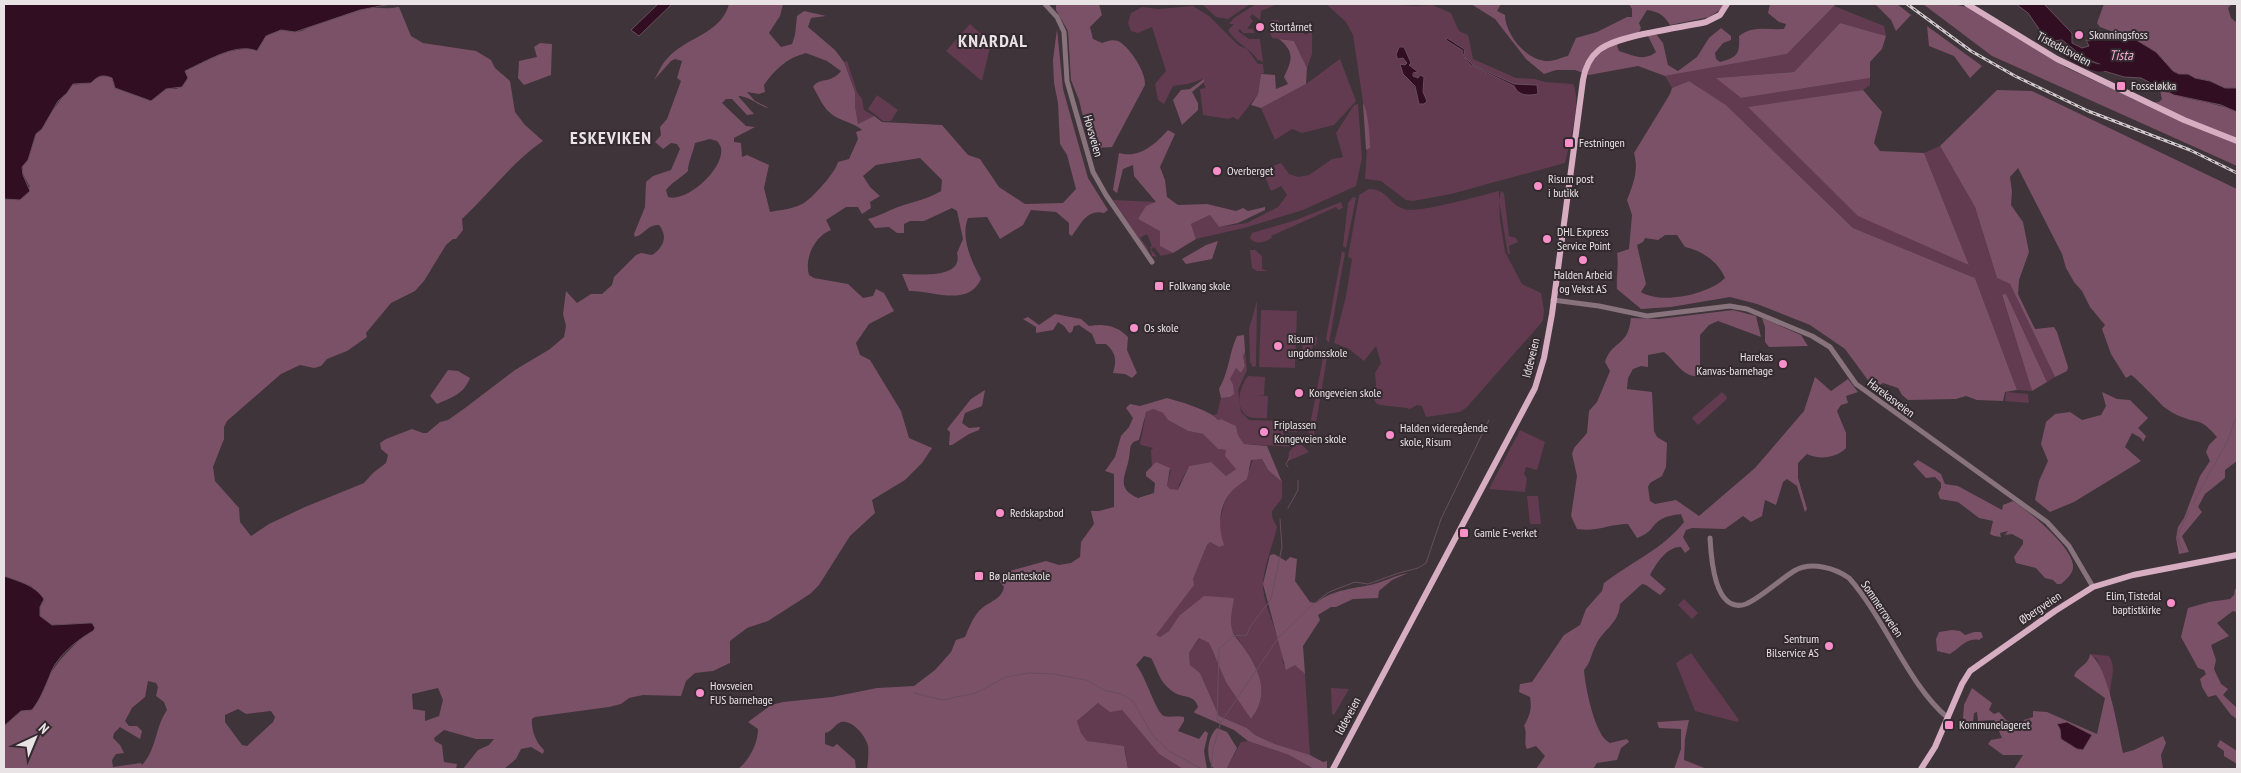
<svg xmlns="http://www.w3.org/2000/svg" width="2241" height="773" font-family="'PT Sans Narrow',sans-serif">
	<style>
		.green { fill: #623b50; fill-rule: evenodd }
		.forest { fill: #7b5167; fill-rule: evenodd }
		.water { fill: #320e23; stroke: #694e5d }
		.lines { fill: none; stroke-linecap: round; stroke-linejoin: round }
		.stream { stroke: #694e5d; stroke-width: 1 }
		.river { stroke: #320e23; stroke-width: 7 }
		.tertiary { stroke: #88737d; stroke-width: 5 }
		.primary { stroke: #d7adc2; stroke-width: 6 }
		.rail-casing { stroke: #d1cacc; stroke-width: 3 }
		.rail { stroke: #332a2f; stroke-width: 1; stroke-dasharray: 4; stroke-linecap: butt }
		.poi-dot { fill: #f98fc9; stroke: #332a2f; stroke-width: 2 }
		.labels { text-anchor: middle; stroke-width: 4; stroke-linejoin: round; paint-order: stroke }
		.poi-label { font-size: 12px; fill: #e9e3e5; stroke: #332a2f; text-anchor: start }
		.street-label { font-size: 12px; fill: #e9e3e5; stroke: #332a2f }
		.water-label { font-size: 14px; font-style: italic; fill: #f5aed3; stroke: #332a2f }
		.district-label { font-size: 18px; font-weight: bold; letter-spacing: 1px; fill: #e9e3e5; stroke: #332a2f }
	</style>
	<rect width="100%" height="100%" fill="#3e3439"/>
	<!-- green -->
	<g class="green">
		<path d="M1202,4H1250L1228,19L1216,17Z"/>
		<path d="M1256,4H1277L1261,11L1260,20L1252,14L1250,17L1253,21L1247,29H1253L1255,33H1243L1240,29L1238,31L1249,39H1260L1263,62L1258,60C1250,48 1235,43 1228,30L1234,24H1229L1234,18Z"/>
		<path d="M1326,4H1384L1415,6L1432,5L1451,13L1459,31L1468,35L1473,59L1516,78L1535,79L1545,82L1573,84C1582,100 1569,145 1565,163L1451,194L1413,201L1406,200L1381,181L1365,179L1367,147L1370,149L1353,35L1346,22ZM1406,50L1409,65L1415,73L1413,76L1419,79L1424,77L1423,92L1425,98L1418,102C1419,85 1405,80 1400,65H1406L1407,63L1403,58L1398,59V57Z"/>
		<path d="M1193,6L1209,16L1238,45L1247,49L1258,64H1263L1264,73L1261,74L1258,94L1238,120L1233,117L1229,119L1203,115L1200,89L1205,88L1203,79L1188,84L1173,86L1164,104L1158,100L1155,84L1166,71L1152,27L1138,33L1131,31L1128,23L1131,13L1142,7L1158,9Z"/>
		<path d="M1834,6L1884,26L1886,36L1840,23L1794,72L1717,78L1741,98L1870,78V85L1863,90L1749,107L1969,265L1924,153L1940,146L1975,207L1997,278L2010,284L2055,377L2047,382L2006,295L2002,296L2032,391L2017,390L1975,278L1853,228L1726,105L1689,81L1672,88L1665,76L1787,54Z"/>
		<path d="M1272,20H1279V23L1285,24L1279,25L1281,32L1286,33L1292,26L1295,32L1304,33L1305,35L1312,31V54L1307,68L1294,41L1272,38L1269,30Z"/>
		<path d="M970,24L991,43L982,81L946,51Z"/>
		<path d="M1340,59L1356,101L1334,125L1302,133L1292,129L1275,140L1261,108L1306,84Z"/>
		<path d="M847,61L857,92L862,99L864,110L874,116L858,124L855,106V92L844,62Z"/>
		<path d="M877,95L898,110L891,121H883L868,109Z"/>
		<path d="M1358,104L1362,158L1356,186L1303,210L1244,228L1196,239L1191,224L1210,215L1219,227L1247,223L1278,207L1287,195L1281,186L1271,191L1266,179L1270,167L1281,163L1289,174L1298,177L1309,175L1332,159L1343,157L1336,133L1354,105Z"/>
		<path d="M1369,189C1386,188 1389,204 1404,209C1416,214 1483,195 1499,191V200L1501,191L1504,193L1509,236L1516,238L1518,242L1509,246L1510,254H1508L1499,201L1500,220L1505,252L1522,284L1541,293L1544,310L1543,321L1467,407L1460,412L1426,417L1422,406L1417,405L1410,409C1399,406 1389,407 1377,404L1373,398L1376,385L1375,373L1381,363L1376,346L1364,361L1349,349L1334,343L1346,296L1352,259L1348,257L1359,195Z"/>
		<path d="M1353,197L1356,198L1346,248L1343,246L1348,203Z"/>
		<path d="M1113,200L1157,202L1138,219L1160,230V246L1173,253L1161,256L1154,247L1151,249L1157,257L1152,256L1150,247L1152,246L1147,234L1140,238L1147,247L1149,254Z"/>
		<path d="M1341,202L1343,208L1338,210L1336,207L1271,236L1272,238C1264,242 1256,246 1250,238L1252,233L1296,220Z"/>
		<path d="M1250,250H1255L1262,256V269L1268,271H1257L1252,268Z"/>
		<path d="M1342,251L1345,253L1329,343L1326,339Z"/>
		<path d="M1257,301L1256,366L1253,367L1250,362L1249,329Z"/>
		<path d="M1261,310L1297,311L1295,368L1259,367Z"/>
		<path d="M1305,336L1317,337L1316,346L1313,345L1311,355L1307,351H1302L1303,337Z"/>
		<path d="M1325,348L1328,351L1312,447L1307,440Z"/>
		<path d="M1245,352L1247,370L1238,390L1241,412L1249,420L1284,421V424L1297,425V432L1283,431V435L1302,436V444H1285L1302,445L1309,452L1288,461L1289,452L1293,447L1244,444L1238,435L1236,426L1221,419L1218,420L1213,415L1217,414L1221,398L1230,397L1233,384L1230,379L1236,368L1241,373L1245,366L1243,356Z"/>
		<path d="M1248,376L1265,377L1264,395H1256L1268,396L1267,418C1261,418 1252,419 1247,416C1234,407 1240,386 1248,376Z"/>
		<path d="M1722,392L1727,397L1726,400L1698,425L1692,418Z"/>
		<path d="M2006,392L2028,394L2029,403L2005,401Z"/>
		<path d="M1153,409L1163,413L1168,420L1188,431L1203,434L1218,449L1226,450L1236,469L1226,476L1211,462L1189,466L1179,485L1178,491L1170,489L1167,486L1171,470L1152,467L1151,450L1153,448L1141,445L1140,443L1145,419H1143L1146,412Z"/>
		<path d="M1520,430L1545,442L1537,470L1526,467L1524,474L1527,478L1525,492L1489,489Z"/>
		<path d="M1253,458L1262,459L1268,470L1282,482V498C1273,512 1267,509 1277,527C1273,545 1264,565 1263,584C1263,608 1283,640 1283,663L1288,669L1295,664L1305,674L1310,755L1275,744L1255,735L1247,728L1219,716L1200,673L1190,665L1189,653L1200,638L1209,643C1219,671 1236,693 1251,719C1276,687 1250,656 1231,629L1179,616L1169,631L1160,637L1156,635L1193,579L1207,545L1210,542L1219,547V525L1224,504L1231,491L1250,469Z"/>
		<path d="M1527,496H1538L1541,524H1530Z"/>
		<path d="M1684,599L1698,613L1692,619L1678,605Z"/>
		<path d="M1691,653L1739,720L1737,722L1695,711L1676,663Z"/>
		<path d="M2090,654L2109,656C2117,668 2110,682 2110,696L2097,659Z"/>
		<path d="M1331,688L1349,689L1334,715L1332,714Z"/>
		<path d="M1098,703L1122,710L1159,754L1183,769H1128L1125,748L1087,741L1081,733L1077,721Z"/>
		<path d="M1248,741L1289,755L1314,769H1224L1227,768L1241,742Z"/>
	</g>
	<!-- forest -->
	<g class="forest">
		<path d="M729,4H783L780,16L769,33L781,47L792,44L795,35L797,16L804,11L826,16L811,18L808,27L835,50L844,62L855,92V106L858,124L874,116L882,122L942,125L968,155L980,159L999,187L1025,204L1063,203L1076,189L1067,155L1060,144L1058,103L1054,83L1053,60L1057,29L1063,89L1075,132L1088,178L1108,210L1104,213C1087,209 1081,224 1072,236L1069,234V223L1056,212L1031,210L1023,225L1000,239L987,217L968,218C960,238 972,262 981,279C968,308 932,290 909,291L902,274C917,274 964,280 957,253L963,239L957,211L952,208L924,221H910L904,224V233H897L889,227L875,228L868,219C880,216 889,210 901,206C915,201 928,199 941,191L942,180L920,158L876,165L863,176L870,187L880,196L870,202L871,208L862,214L858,207H846L826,220L831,230C815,236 804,258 809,275L814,278L848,284L863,298L873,296L876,289L884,293L894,311L869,324L856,343L860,355L870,360L901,411L909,438L932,448L922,463L905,480L872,500L875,513L850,536L819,585L810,594L768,621L747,628L730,641V663L713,671L695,673L686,681L681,696L643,695L629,698L621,704L609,707L535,717L532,719C531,730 536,743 544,750L543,754L531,747L521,749L516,759L504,769H463L478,750L489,745L494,739H476L444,730L434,738L435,741L442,745L444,762L457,764L456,769H4V726L21,711L32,710L50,674L60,660L82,637L94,630L89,623L52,625L40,616V607L44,600L31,586L4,576V199L14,198L30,187L23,174V165L28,160L36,134L71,85L91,83C97,75 103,74 112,78L115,88L151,101L166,89H177L186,75L185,71C205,62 236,43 257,51L266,36L281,30L295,32L302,31L319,22L360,10C374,6 385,10 399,7L411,36L423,43L476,51L491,60L495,68L510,81L515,112L525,125L543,141C512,162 490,193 462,219L463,230L456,239H453L446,245L424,281L415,291L391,303L366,333L367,337L347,351L327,359L321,366L314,368L300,365L281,374L227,421L224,427V439L213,467L215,481L239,508L240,522L251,536L269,524L305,507L364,483L373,473L386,463L388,455L381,449L380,443L386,439L412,429L423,433H427L440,422L448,420L465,408L515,370L550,349L564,337L566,326L563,314L566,291L577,303L591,294H602L612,285L614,277L636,255L641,253L652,255C664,247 668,236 659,225C648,224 645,234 635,237L634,234L645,207L646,182L653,176L671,170L680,149L677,144L671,143L663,149L655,142L661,135L660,127L667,119L681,81L677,78L682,61L675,59L671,61L654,80C658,74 661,65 666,60C684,37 721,35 729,4ZM806,53L827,61L841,71C831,84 819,77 813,87C818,95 822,105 828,111C837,121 852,121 862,130L856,132L858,139L849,159L838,162C836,172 811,200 802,204C793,209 780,210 770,212L764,188L769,165L747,155L742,157L741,143L734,142V138L755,127L746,126L722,103L726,99H732L747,115L754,114L738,96C750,96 758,106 769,108L755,101L747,92L759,94L765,92L764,85C775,69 787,58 806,53ZM710,139L717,141C719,144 721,146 721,148C725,168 687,203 668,197L666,190C672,182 681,178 688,171C688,162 693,153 695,143ZM148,681L156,683L158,687L156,696L164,702L167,710C155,727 157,749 142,765L141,763L113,767L112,760L116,754L124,753L120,745L113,738L114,733L120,727L140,739L142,731L137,726H129L125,721L132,708L145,697ZM438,688L443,700L439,716L425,721V711L413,709L412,694ZM238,709L246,714L271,711L275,717L273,722L247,746L242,745L225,722V715Z"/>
		<path d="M1056,4H1099L1102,15L1090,27L1093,39L1102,43C1107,41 1112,39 1118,41C1130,47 1146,72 1145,85L1112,147L1095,148L1090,146L1079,100L1071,80L1068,31L1056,10Z"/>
		<path d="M1471,4H1501L1497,11L1505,15C1505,34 1527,62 1549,61C1555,61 1562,57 1568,56L1576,38L1597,32L1627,17H1632V9L1629,4H1729L1709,17L1670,25C1663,14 1659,12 1647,10L1639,23L1641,28C1634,42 1633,40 1619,43L1617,46L1619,51C1632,55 1644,62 1656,52L1648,36L1656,34L1663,43L1668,65L1678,71L1697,57L1709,38L1721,28L1731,36V40L1723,43L1715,53L1716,59L1720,62C1737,57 1740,55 1739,36C1753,25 1768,30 1784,29L1786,24L1779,22L1768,13L1770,4H1836L1787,54L1665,76L1638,66L1589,75L1575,70H1556L1544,74L1526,59L1495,19Z"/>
		<path d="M1875,4H1897L1911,15L1896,31L1891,20Z"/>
		<path d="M1923,4H1954L1966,7L2067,68L2143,103L2159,102L2162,99L2160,90C2184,100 2211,101 2236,111L2237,112V166L1992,56Z"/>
		<path d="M2104,4H2232L2228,8L2231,18L2237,23V88H2225L2210,81L2195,78L2188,74H2179L2173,71L2156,52L2138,41L2100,27L2097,23Z"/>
		<path d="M1840,23L1886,36L1882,49L1870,62V78L1741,98L1716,78L1794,72Z"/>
		<path d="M1927,26L1982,66L1970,78L1954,56L1929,46Z"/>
		<path d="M1279,39L1294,41L1307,68L1306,84L1261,108L1251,105L1258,94L1261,74L1275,75L1276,89L1288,84L1284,77C1292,60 1295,52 1279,39Z"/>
		<path d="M540,43L552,44L551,75L524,85L518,78L519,61L537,57L534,47Z"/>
		<path d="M1204,79V82L1192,92L1198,103V110L1182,125L1173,100L1181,90L1190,89Z"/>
		<path d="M1689,81L1726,105L1853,228L1975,278L2017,390L2005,392L2003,401L1977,400L1966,396L1956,399L1908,400L1902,395L1898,388L1883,383L1874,389L1871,387L1870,383L1845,349L1810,325L1757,304L1730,297L1671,307L1641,309L1617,289C1616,277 1619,265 1617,253L1629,249L1632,215L1627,200C1633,184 1639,171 1634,153L1670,94L1672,88ZM1665,235H1677L1685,247C1702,251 1718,261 1725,278C1710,294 1661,305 1641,292L1646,284L1637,245L1643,242L1645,238L1658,240Z"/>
		<path d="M1863,90L1882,112L1874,143L1880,151L1924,153L1969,265L1858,216L1748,107Z"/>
		<path d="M1997,90L2032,91L2237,189V461L2225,470V478L2205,494L2198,507L2202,512L2182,536L2189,552L2179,554L2176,538L2178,527L2184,518L2200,476L2210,461L2206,452L2209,445L2217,437C2212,432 2206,424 2199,422C2186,419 2176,416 2164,407C2158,401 2134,376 2131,375L2126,378L2111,354L2102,329L2105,325L2090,307L2082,291L2074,282L2066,268L2062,254L2018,168L2010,177L2012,192L2011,205L2023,222L2029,252L2019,280L2018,294L2035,329L2054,327L2057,332L2068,367L2067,371L2055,377L2010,284L1997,278L1975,207L1940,146Z"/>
		<path d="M1363,103C1368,111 1370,137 1370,148L1366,150Z"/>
		<path d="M1168,130L1175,134L1160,167L1165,180L1167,197L1178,205L1207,204L1236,211L1243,208L1248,211L1265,207V210L1238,223L1219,227L1210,215L1191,224L1196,239L1173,253L1160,246V231L1138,219L1146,206L1156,202L1134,176L1133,165L1123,169L1117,193L1113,190L1119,153C1140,159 1155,144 1168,130Z"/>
		<path d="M1218,241L1212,259L1186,264L1182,259L1206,245Z"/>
		<path d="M2006,294L2047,382L2032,391L2002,295Z"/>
		<path d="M1733,310L1756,316L1761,337L1718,321L1709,325L1700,335V376C1682,378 1676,361 1664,352L1648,355V367L1641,366L1633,369L1628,378L1627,389L1652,392L1654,431L1657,437L1667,443L1666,467L1662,476L1650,483L1648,487L1650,501L1655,504L1676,500L1699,516L1755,468L1804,411L1815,377L1831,391L1848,379L1858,392L1846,396L1848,403L1841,405L1837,411L1846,433V448C1837,458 1819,460 1807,454L1798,463V478L1807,509L1805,512L1797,486L1787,479L1783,482L1776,505L1765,500L1762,516L1751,522L1743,516L1725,529L1692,528L1686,530L1683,537L1690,549L1685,553L1681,547C1667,546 1656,564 1650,575L1666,589L1660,595L1646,585L1642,584L1620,604C1619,624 1603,629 1596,645C1591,654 1591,662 1584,670C1585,686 1595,737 1610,743L1627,739L1629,742L1621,748L1617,760L1597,763L1593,769H1536L1545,756L1536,746L1527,749C1523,742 1528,733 1524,726C1530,715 1532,709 1530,697L1519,692L1520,684L1532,682L1564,635L1580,625L1586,609L1602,591L1604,583C1631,562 1663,549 1684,522L1681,514C1674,515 1666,516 1660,520C1650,527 1653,532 1637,538L1628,524C1608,524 1599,532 1577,529L1571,516L1577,476L1572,454L1574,448L1587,433L1589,411L1597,402L1610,371L1605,362C1610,347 1617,347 1625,337C1629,332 1630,324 1631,318L1659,319Z"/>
		<path d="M1055,314L1081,319L1089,326C1104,323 1118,326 1128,337L1127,350L1137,373L1132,378L1125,374L1113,373C1117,360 1116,353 1106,344H1096L1092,334L1079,325L1074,326L1072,332L1069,333L1064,326L1058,322L1053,330L1036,333V327L1023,319L1028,317L1039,325Z"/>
		<path d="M1762,318L1801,335L1808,346L1769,347L1765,342V327Z"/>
		<path d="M1244,335L1245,352L1243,356L1245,366L1241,373L1236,368L1230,379L1233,384L1234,394L1230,397L1221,398L1219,389C1229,372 1229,353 1237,336Z"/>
		<path d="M448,370L458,371L470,378C463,395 452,397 437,404L430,396Z"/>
		<path d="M985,390L982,406L965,413L962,423L969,428L980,427L979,430L969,434L952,445H949L950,432L947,429L971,399Z"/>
		<path d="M2102,392L2117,399L2130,400L2148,418L2138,428L2146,436L2143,442L2141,438L2132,433L2125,447L2141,461L2074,502L2050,512L2035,500L2039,481L2048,461L2041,444L2046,422L2055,414L2070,412L2082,420L2101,415L2106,406Z"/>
		<path d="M1167,398C1181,402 1210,410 1218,420L1221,419L1236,426L1238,435L1244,444L1267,446L1282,482L1268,470L1262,459L1251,460L1247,479C1242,483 1235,487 1231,492C1218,507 1218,528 1224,545L1219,547L1210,542L1207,545L1193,579L1194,585L1156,635L1160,637L1169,631L1179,616L1204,596L1234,598C1233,607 1229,621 1232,629C1233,635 1239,641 1242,645C1259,669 1271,693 1251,719L1226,682L1209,643L1199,638L1189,653L1190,665L1200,673L1219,716L1247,728L1255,735L1275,744L1310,755L1323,762L1327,761V769H1314L1289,755L1248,741L1234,730L1195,713L1194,712L1198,707C1194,693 1182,699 1172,691C1158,680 1159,672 1151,658L1144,656L1136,665C1145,674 1156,713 1164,716C1171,718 1178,715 1184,717V721L1178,731L1199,739L1205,731L1208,733L1204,751L1207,769H1183L1159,754L1122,710L1110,712L1098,703L1077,721L1081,733L1087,741L1124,746L1128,769H867C868,762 869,753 868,746C866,736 852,719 841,722C834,725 832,732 825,733V744L833,747L837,744L855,760L856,769H738C749,761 758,743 758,729L748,722L771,705L783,702L832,697L877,688L914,686L935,670L951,652L956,640L965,637C969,628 972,619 979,611C987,602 1002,600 1004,587L997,578L1002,573L1046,561L1059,565L1071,563L1080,557L1081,542L1094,524L1091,511H1099L1114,507V474L1105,471L1115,457L1121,436L1129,427L1133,418L1126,408L1130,404L1140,406ZM1153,409L1163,413L1168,420L1188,431L1203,434L1218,449L1226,450L1225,456L1236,469L1226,476L1211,462L1189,466L1178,490L1170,489L1167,486L1170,468L1156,462L1146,472V476L1155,483L1154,493L1138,498C1115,488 1126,476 1129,458C1131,450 1128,442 1139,440L1146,412Z"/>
		<path d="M1918,460L1941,474L1945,484L1958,486L2002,510L2003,505L2013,501C2029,511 2071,546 2073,565C2074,573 2067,579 2061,584H2057L2053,580L2045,578L2036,568L2016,563L2014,557L2023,544V540L2012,534L2005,535L2008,531L2000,533L2001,537L1994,536L1990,534L1993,521L1979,518L1958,502L1940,499L1938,493L1941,488V483L1935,477L1926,478L1913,464Z"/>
		<path d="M1274,554L1286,561L1290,557L1297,559L1295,581L1310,602L1316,603C1333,589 1354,589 1374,584C1386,581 1396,575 1408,573L1392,580L1379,591L1378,598L1353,599L1336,607H1331L1318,615L1320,620L1303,646L1305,674L1295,665L1286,670L1263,584L1270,555Z"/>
		<path d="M2237,588V612L2233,611L2217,623L2229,636L2211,645L2216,660L2214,669L2221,684L2228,689L2223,695L2237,708V719L2231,715L2216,695L2208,697L2202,687L2200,679L2206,674L2204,670L2198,668L2181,637L2188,608L2209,602L2230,599L2234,595L2235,589Z"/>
		<path d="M1952,630L1960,631L1965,635L1974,632H1981L1983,637L1979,640C1967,637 1960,648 1950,654L1937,651L1936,639L1939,632Z"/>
		<path d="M2090,654C2108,666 2118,730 2123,753L2134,750L2163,736L2166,743L2161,755L2163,769H2014L2023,755H2003L1988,744L1991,740L2002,738L1994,720L1978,721L1977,712L1974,713L1973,722H1967L1963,718L1964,705L1972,688L1992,703L1989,710L1994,714L1999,712L2006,720L2020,727L2024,720L2033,717V711L2047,712L2097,734L2105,698L2074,676C2077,667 2089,665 2090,654ZM2073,725L2091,735L2083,750L2077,749L2061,739L2060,729Z"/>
		<path d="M1689,720L1685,739L1684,760L1707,769H1674L1681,749V729L1659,728L1657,722Z"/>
		<path d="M1217,728L1227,732L1237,748L1227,768L1214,769C1205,758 1207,737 1217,728Z"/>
		<path d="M2220,740L2237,751V764L2224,756V751L2217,746Z"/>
	</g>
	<!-- water -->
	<g class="water">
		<path d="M4,4H391L360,10L295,32L281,30L266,36L257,51C236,42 205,62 185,71L188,78L182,87L166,89L151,101L115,88L112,78C102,74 98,76 91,83L73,84L67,93L58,101L42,129L36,134L28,160L22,167L23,175L30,191L20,200L4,199Z"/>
		<path d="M658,4H672L639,36L631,30Z"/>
		<path d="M2016,4H2044L2072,33V43L2082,48L2089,46L2086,40L2090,41L2093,33L2103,35L2114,32L2138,41L2156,52L2173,71L2179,74H2188L2195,78L2210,81L2225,88H2237V112L2221,105L2174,95L2141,78L2124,77L2104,71L2102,65L2086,59L2062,40L2051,41L2046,39L2028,13Z"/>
		<path d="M1447,38L1464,49L1465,57L1473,65L1514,84L1537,85L1538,94C1527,96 1519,96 1514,86L1471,65L1464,57L1462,50L1446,40Z"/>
		<path d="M1399,47H1404L1411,63L1409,65L1418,72L1413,73V76L1418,78L1420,75L1424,77L1423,92L1427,101L1424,104H1419L1415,86L1403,74L1400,64L1405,65L1407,63L1403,58L1398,59L1396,55Z"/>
		<path d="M4,576C18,581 35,585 44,599L40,607V616L52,625L89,623H92L95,628L93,631C77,640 56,657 50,675C45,687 40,700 32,710L21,711L4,726Z"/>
		<path d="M2067,722L2092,735L2083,750L2077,749L2061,739L2060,729L2057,724Z"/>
	</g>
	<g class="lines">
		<!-- stream -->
		<g class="stream">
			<path d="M1288,467L1286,464L1290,457"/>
			<path d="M2193,503L2228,440L2237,415"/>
			<path d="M1288,508L1298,490V480"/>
			<path d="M2182,550L2177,537L2189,510"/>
			<path d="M914,693L942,700L976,693L1006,677L1029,673L1053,674L1086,680L1104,690L1121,694L1133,701L1153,736L1169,751L1202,769"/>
			<path d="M1221,722L1217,720L1219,649L1233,636L1247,635L1250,627L1271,599L1282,547L1280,519"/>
			<path d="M1211,769L1213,749L1221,722L1279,637L1311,606L1329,592L1355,582L1368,584L1399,573L1418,568L1426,563L1441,519L1489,420"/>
		</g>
		<!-- river -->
		<path class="river" d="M2048,35C2051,47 2085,66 2098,68C2102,68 2106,67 2110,66"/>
		<!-- tertiary -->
		<g class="tertiary">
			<path d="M1045,4L1057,17L1064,32L1067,81L1093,172L1106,195L1152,262"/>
			<path d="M1553,300L1599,306L1647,316L1730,306L1747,309L1812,336L1830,347L1856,384L2047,522L2069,546L2093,587"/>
			<path d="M1710,538C1711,556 1714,615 1746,604C1759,599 1781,579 1794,571C1811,561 1835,568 1849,578C1885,618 1908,685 1948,718"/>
		</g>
		<!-- primary -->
		<g class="primary">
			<path d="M1967,4L2057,59L2184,120L2237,141"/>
			<path d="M1333,769L1535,388L1544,358L1552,314L1583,80C1585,68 1589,58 1599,50C1618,35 1680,28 1706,22L1720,15L1727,4"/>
			<path d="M1921,769L1935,747L1962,684L1970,671L2055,611L2093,587L2133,575L2237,555"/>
		</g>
		<!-- rail casing -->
		<g class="rail-casing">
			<path id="rail" d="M1907,4L1971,51L2015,76L2088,111L2190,150L2237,173"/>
		</g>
		<!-- rail -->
		<use href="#rail" class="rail"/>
	</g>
	<!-- markers -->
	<g class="poi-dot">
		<circle cx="1260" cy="27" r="5"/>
		<circle cx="2079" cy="35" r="5"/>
		<rect x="2116" y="81" width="10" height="10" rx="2.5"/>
		<rect x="1564" y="138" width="10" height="10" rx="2.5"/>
		<circle cx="1217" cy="171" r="5"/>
		<circle cx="1538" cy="186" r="5"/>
		<circle cx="1547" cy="239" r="5"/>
		<circle cx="1583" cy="260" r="5"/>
		<rect x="1154" y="281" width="10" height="10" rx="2.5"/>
		<circle cx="1134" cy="328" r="5"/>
		<circle cx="1278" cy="346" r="5"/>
		<circle cx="1783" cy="364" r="5"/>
		<circle cx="1299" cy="393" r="5"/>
		<circle cx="1264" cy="432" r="5"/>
		<circle cx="1390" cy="435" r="5"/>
		<circle cx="1000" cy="513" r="5"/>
		<rect x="1459" y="528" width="10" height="10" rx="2.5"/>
		<rect x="974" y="571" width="10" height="10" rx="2.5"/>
		<circle cx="2171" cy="603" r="5"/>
		<circle cx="1829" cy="646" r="5"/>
		<circle cx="700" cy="693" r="5"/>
		<rect x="1944" y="720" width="10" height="10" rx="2.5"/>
	</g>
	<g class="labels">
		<!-- poi labels -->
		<g class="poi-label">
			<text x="1270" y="31">Stortårnet</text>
			<text x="2089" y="39">Skonningsfoss</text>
			<text x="2131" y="90">Fosseløkka</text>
			<text x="1579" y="147">Festningen</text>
			<text x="1227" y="175">Overberget</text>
			<text x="1548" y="183">Risum post<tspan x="1548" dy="14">i butikk</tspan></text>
			<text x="1557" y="236">DHL Express<tspan x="1557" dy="14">Service Point</tspan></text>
			<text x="1583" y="279" text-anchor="middle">Halden Arbeid<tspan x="1583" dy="14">og Vekst AS</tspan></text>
			<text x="1169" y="290">Folkvang skole</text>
			<text x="1144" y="332">Os skole</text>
			<text x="1288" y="343">Risum<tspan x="1288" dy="14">ungdomsskole</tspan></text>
			<text x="1773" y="361" text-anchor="end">Harekas<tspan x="1773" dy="14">Kanvas-barnehage</tspan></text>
			<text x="1309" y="397">Kongeveien skole</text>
			<text x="1274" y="429">Friplassen<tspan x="1274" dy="14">Kongeveien skole</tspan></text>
			<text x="1400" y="432">Halden videregående<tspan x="1400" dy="14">skole, Risum</tspan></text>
			<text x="1010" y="517">Redskapsbod</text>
			<text x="1474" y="537">Gamle E-verket</text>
			<text x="989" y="580">Bø planteskole</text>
			<text x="2161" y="600" text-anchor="end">Elim, Tistedal<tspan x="2161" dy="14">baptistkirke</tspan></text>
			<text x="1819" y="643" text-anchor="end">Sentrum<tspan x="1819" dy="14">Bilservice AS</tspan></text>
			<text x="710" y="690">Hovsveien<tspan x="710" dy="14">FUS barnehage</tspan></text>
			<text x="1959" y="729">Kommunelageret</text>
		</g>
		<!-- street labels -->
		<g class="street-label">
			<text transform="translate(2064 49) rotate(28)" y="4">Tistedalsveien</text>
			<text transform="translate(1093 136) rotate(74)" y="4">Hovsveien</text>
			<text transform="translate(1531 358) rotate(-76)" y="4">Iddeveien</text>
			<text transform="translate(1891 398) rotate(37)" y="4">Harekasveien</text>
			<text transform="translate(2040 608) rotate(-34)" y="4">Øbergveien</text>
			<text transform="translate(1882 609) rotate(56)" y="4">Sommerroveien</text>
			<text transform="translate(1348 716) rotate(-62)" y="4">Iddeveien</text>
		</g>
		<!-- water labels -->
		<g class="water-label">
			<text x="2121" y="60">Tista</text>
		</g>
		<!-- district labels -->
		<g class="district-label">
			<text x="993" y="47">KNARDAL</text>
			<text x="611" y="144">ESKEVIKEN</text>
		</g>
	</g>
	<!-- border -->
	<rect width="2241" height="773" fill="none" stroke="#e9e3e5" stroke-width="10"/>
	<!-- north arrow -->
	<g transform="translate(35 738) rotate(44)" stroke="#332a2f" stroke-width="4" paint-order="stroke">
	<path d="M0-4L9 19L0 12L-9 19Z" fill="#e9e3e5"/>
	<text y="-8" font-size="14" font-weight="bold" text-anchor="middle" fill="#e9e3e5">N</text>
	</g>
</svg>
